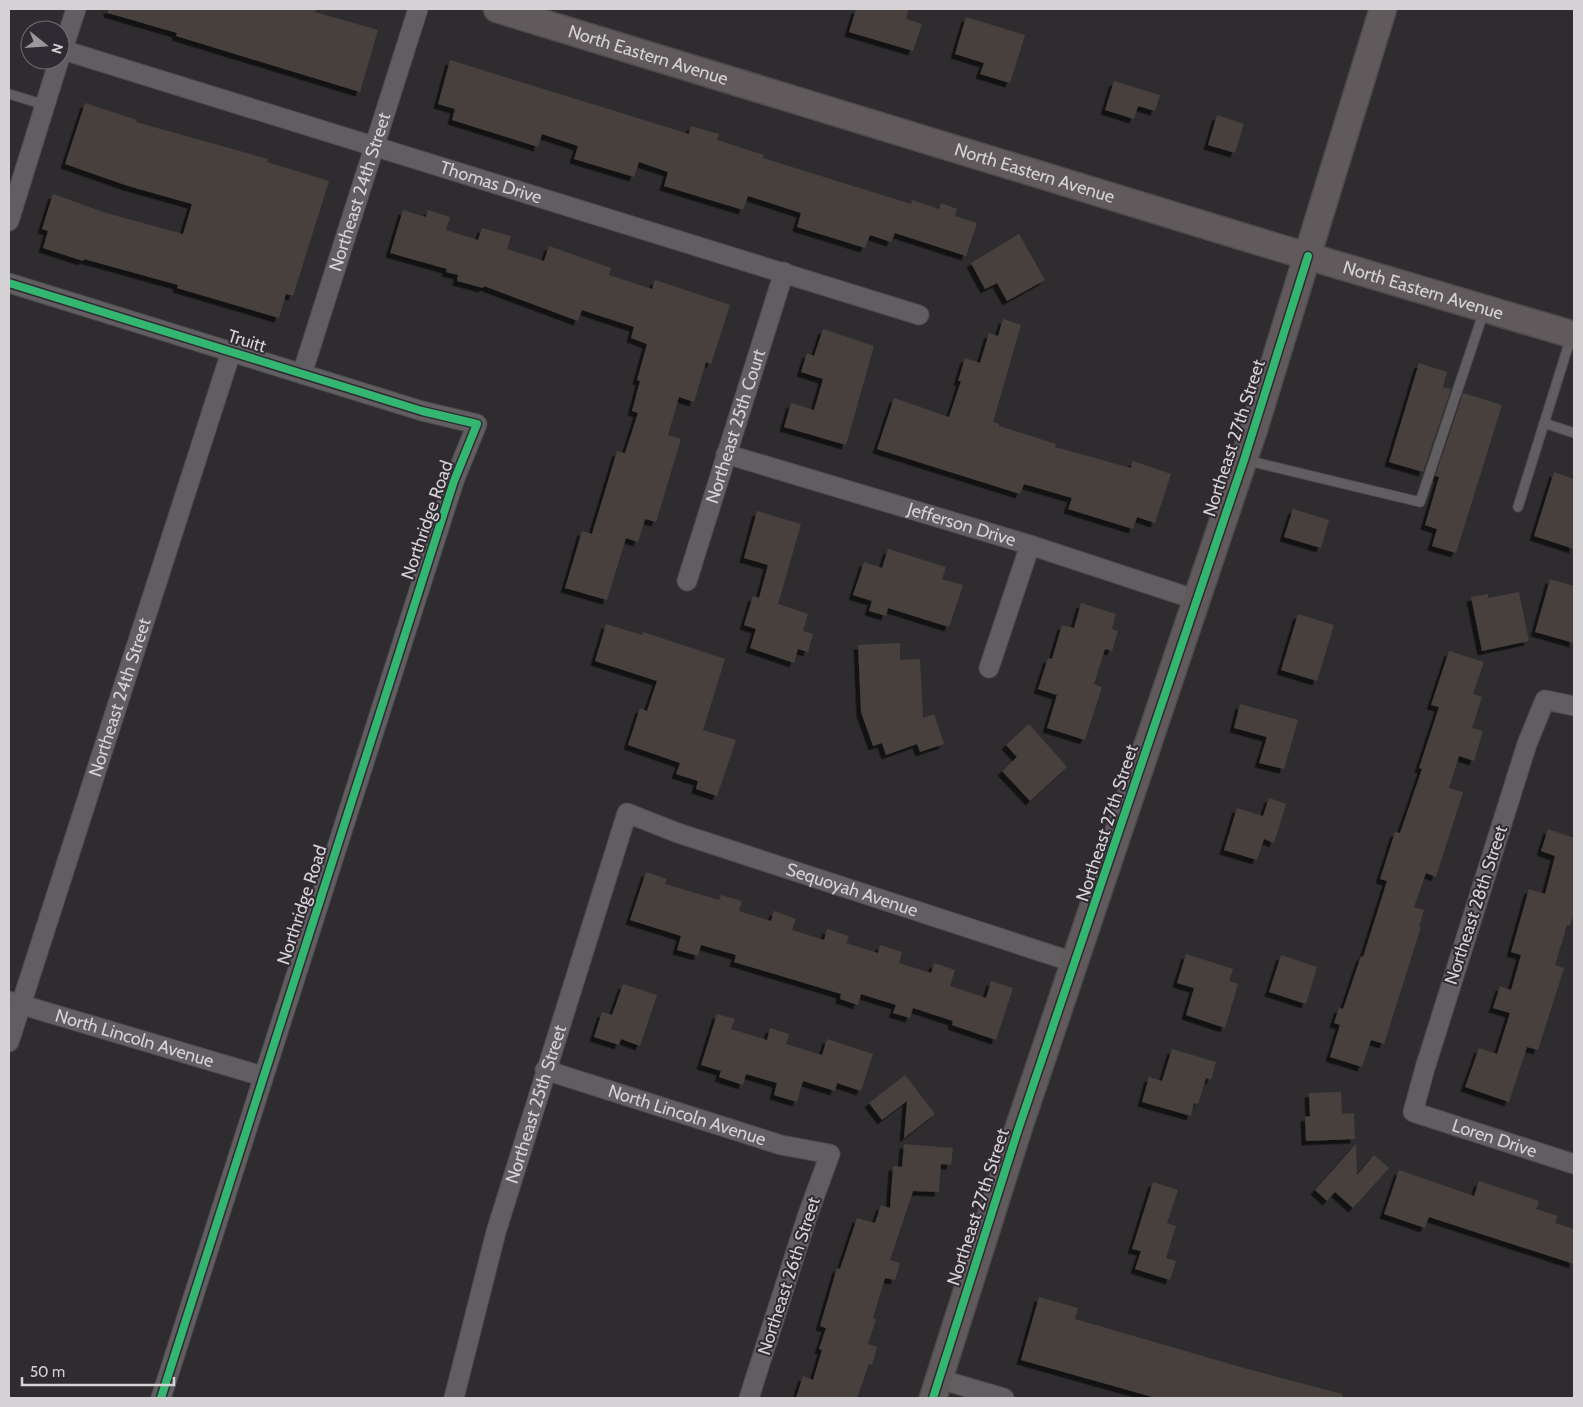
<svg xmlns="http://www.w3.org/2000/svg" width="1583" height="1407" font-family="Cabin,sans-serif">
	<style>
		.building { fill: #46403d; filter: url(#shadow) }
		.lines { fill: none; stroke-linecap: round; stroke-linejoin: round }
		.lane-casing { stroke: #4d4a4d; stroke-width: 11 }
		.street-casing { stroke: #4d4a4d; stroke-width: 21 }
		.secondary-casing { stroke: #4d4a4d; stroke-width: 29 }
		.lane { stroke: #605e60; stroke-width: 9 }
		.street { stroke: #605e60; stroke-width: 19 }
		.secondary { stroke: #605a5d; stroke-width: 26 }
		.cycleway-casing { stroke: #302a32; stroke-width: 11 }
		.cycleway { stroke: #33b770; stroke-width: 8 }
		.labels { text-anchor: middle; stroke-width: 4; stroke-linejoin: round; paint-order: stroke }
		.street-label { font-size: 18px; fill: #d5d2d6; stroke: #302a32 }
	</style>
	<defs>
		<filter id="shadow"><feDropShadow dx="-4.5" dy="4.5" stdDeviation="0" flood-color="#0009"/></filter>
	</defs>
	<rect width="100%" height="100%" fill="#2f2c30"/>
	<!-- building -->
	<g class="building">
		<path d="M108,9H316L315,12L378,30L360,92L176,36L177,33L108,13Z"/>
		<path d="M856,9H909L906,19L922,24L913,51L849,32Z"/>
		<path d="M966,17L1025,35L1010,83L980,74L984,63L955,54Z"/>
		<path d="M450,60L689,134L691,126L719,134L717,140L764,155L763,158L911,204L912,200L939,209L941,203L957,209L955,216L977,223L966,256L895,233L891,242L870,235L865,248L797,227L801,213L748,196L743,210L664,186L668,172L639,162L634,177L574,159L578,146L542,134L538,147L452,120L455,109L438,104Z"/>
		<path d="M1114,81L1160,95L1155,111L1138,106L1134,119L1105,110Z"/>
		<path d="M85,103L137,120L136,122L268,159L267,162L329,181L293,296L286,294L279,318L177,288L178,285L84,259L83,261L43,248L48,231L42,229L53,194L106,213L183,234L192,204L128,186L65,164Z"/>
		<path d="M1217,115L1244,124L1235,153L1208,145Z"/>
		<path d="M403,210L426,217L428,210L450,217L446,230L478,240L482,228L511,236L507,249L544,261L549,246L611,268L609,275L652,289L655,280L730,305L711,364L706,362L694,402L679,397L668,435L681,439L656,522L645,519L638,542L626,538L607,600L565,588L582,531L592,534L617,451L625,453L638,413L632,411L640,381L637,380L647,344L631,338L634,327L582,310L578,321L484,286L483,288L457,281L458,275L446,272L447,269L390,253Z"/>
		<path d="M1019,234L1045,280L1007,301L997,283L985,289L971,263Z"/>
		<path d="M1003,319L1021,325L993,422L999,424V426L1056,444L1055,447L1131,468L1133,461L1171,474L1155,523L1137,517L1133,529L1068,509L1072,498L1024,484L1020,494L877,449L894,398L949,417L961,381H958L965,358L980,363L989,333L998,336Z"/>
		<path d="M823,329L874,346L846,445L784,427L791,403L814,410L823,379L801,372L807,353L814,356Z"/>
		<path d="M1419,363L1447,372L1443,387L1451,389L1423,472L1389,462Z"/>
		<path d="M1463,393L1502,405L1456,553L1432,546L1437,529L1425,525L1439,477L1435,476Z"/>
		<path d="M1554,472L1574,479V549L1534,536Z"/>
		<path d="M1293,509L1329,520L1321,548L1284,537Z"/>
		<path d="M757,511L801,524L778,604L808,614L803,631L813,634L808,652L798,649L794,663L750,648L756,629L744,625L753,596L759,598L768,565L744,558Z"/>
		<path d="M888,549L946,567L942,579L963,585L949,627L888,608L886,616L869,611L872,601L853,595L864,562L882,568Z"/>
		<path d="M1550,579L1574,586V643L1535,632Z"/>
		<path d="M1519,592L1529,641L1482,651L1471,597L1488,594V598Z"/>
		<path d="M1081,603L1116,614L1112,629L1118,631L1112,651L1105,649L1094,684L1102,687L1085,740L1047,728L1057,695L1038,689L1048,658L1052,659L1062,625L1074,628Z"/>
		<path d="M1298,614L1334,625L1317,681L1281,670Z"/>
		<path d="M606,624L642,635L643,632L725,659L703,730L736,740L717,796L696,789L698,781L676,774L680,763L628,745L640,708L647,711L657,681L595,661Z"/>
		<path d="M900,643V660L920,659L923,718L934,714L944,744L920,752L917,744L886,755L882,743L873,746L861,712L858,645Z"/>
		<path d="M1449,651L1484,662L1473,694L1482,697L1472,728L1483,731L1474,761L1459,756L1449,788L1463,792L1436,877L1426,873L1414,907L1424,910L1419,927H1421L1384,1044L1371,1040L1362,1067L1330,1057L1340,1025L1334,1023L1339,1008L1343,1009L1361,956L1363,957L1387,881L1380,879L1395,832L1400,833L1422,769L1419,768L1439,707L1431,705Z"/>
		<path d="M1240,704L1298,720L1284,769L1259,763L1267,737L1234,728Z"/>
		<path d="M1029,724L1067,767L1030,801L1002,771L1017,757L1006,745Z"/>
		<path d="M1269,798L1286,804L1274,843L1264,839L1257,860L1224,850L1237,808L1263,816Z"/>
		<path d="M1548,829L1574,838V911L1570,926L1567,925L1555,965L1564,968L1538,1050L1527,1047L1509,1102L1465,1087L1479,1048L1497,1054L1510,1013L1493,1008L1500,986L1511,990L1521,955L1511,952L1529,889L1545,894L1555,856L1541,851Z"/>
		<path d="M646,872L667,879L665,884L719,900L721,895L742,901L739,911L771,921L774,911L796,919L792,930L824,940L827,929L849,936L846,943L878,953L880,945L902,952L899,963L931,973L934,963L955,970L950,986L986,998L991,981L1013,988L996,1040L952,1025L953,1021L913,1008L910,1018L893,1013L896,1005L861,994L858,1005L840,999L841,994L734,962L736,955L701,945L698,956L677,950L681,936L630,920Z"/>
		<path d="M1186,954L1233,969L1229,981L1238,984L1225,1028L1186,1015L1194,988L1177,983Z"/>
		<path d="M1281,955L1317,967L1306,1004L1269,992Z"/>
		<path d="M623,984L657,995L640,1046L621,1039L619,1045L594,1037L602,1012L612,1015Z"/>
		<path d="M717,1014L735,1019L731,1029L767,1040L770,1028L789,1034L786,1044L822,1055L827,1039L873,1054L861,1091L837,1083L835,1091L803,1081L797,1102L774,1095L777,1083L746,1074L743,1085L719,1077L721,1071L701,1065Z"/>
		<path d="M1172,1049L1216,1062L1211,1080L1206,1078L1198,1104L1194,1103L1191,1116L1142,1102L1149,1077L1162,1081Z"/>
		<path d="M905,1075L935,1114L904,1138L907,1101L882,1120L869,1103Z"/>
		<path d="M1341,1092L1342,1114L1354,1113L1355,1139L1306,1141L1305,1117L1310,1116L1309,1093Z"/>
		<path d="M904,1144L953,1148L951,1165L941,1164L939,1192L913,1191L890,1260L900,1263L895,1280L885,1278L873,1318L876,1319L868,1344L877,1347L872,1365L869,1364L857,1398H796L803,1376L813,1380L822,1350L819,1349L826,1328L820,1326L837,1268L840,1269L857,1218L875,1223L881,1205L890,1208L893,1166L902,1167Z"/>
		<path d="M1356,1144L1357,1175L1374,1155L1389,1168L1353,1208L1335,1192L1327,1201L1315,1190Z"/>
		<path d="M1399,1170L1474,1196L1479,1181L1539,1201L1536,1209L1558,1216L1555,1223L1574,1229V1264L1429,1217L1425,1228L1384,1214Z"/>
		<path d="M1153,1182L1178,1190L1167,1223L1176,1226L1166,1258L1176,1261L1170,1280L1135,1269L1141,1251L1132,1249Z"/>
		<path d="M1039,1297L1078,1308L1075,1319L1244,1368L1342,1394V1398H1156L1021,1360Z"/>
	</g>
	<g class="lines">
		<!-- lane casing -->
		<g class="lane-casing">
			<g id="lane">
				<path d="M9,94L45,105"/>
				<path d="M1544,423L1574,433"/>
				<path d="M1245,460L1420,502L1484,311"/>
				<path d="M1518,507L1571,337"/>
			</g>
		</g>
		<!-- street casing -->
		<g class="street-casing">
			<g id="street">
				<path id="s1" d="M63,50L919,315"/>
				<path d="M60,58L76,9"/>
				<path d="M9,221L59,60"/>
				<path d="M9,283L422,411L477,424L454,481L161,1398"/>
				<path id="s2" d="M302,374L418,9"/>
				<path id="s3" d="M726,454L1030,545L1197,600"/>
				<path id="s4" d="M687,581L784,272"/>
				<path d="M989,668L1030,545"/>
				<path id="s5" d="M1574,706L1545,700L1527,744L1425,1068L1413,1112L1574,1164"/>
				<path id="s6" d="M9,1001L262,1076"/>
				<path id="s7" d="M9,1042L231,352"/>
				<path id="s8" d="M545,1070L781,1145L830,1154L808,1214L749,1398"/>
				<path d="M939,1379L1004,1398"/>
				<path id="s9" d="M454,1398L496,1232L627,813L678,833L1076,963"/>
			</g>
		</g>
		<!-- secondary casing -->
		<g class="secondary-casing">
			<g id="secondary">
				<path id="s10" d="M497,9L1270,245L1574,335"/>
				<path d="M933,1398L1018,1130L1255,426L1383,9"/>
			</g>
		</g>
		<!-- lane -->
		<use href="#lane" class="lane"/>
		<!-- street -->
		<use href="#street" class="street"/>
		<!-- secondary -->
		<use href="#secondary" class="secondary"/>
		<!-- cycleway casing -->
		<g class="cycleway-casing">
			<g id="cycleway">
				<path d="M9,283L422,411L477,424L454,481L161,1398"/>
				<path d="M933,1398L1018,1130L1244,460L1308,256"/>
			</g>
		</g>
		<!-- cycleway -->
		<use href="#cycleway" class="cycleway"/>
	</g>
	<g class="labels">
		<!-- street labels -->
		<g class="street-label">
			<text dy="6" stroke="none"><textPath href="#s10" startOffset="158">North Eastern Avenue</textPath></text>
			<text dy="6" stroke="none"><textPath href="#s10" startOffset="562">North Eastern Avenue</textPath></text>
			<text dy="6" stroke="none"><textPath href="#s1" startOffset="448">Thomas Drive</textPath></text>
			<text dy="6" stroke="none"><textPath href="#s2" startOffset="191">Northeast 24th Street</textPath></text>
			<text dy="6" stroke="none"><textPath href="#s10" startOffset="968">North Eastern Avenue</textPath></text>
			<text transform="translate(247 341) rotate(17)" y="6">Truitt</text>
			<text dy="6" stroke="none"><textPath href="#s4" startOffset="162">Northeast 25th Court</textPath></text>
			<text transform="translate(1234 438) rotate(-72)" y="6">Northeast 27th Street</text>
			<text transform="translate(427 520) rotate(-71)" y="6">Northridge Road</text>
			<text dy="6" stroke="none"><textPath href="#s3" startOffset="246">Jefferson Drive</textPath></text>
			<text dy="6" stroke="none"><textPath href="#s7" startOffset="362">Northeast 24th Street</textPath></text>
			<text transform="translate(1107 823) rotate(-72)" y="6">Northeast 27th Street</text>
			<text dy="6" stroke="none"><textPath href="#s9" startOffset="848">Sequoyah Avenue</textPath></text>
			<text transform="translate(302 905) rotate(-72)" y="6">Northridge Road</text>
			<text transform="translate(1476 905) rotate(-72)" y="6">Northeast 28th Street</text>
			<text dy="6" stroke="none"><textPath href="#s6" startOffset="131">North Lincoln Avenue</textPath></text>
			<text dy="6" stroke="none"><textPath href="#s9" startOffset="305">Northeast 25th Street</textPath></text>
			<text dy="6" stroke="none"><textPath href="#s8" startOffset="149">North Lincoln Avenue</textPath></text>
			<text dy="6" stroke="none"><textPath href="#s5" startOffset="548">Loren Drive</textPath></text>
			<text transform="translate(978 1207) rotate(-72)" y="6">Northeast 27th Street</text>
			<text transform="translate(789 1276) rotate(-72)" y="6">Northeast 26th Street</text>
		</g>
	</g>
	<!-- border -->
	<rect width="1583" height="1407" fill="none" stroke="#d5d2d6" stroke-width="20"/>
	<!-- north arrow -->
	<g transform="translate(45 45) rotate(107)"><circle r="24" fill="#302a32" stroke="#726d74"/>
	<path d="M0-4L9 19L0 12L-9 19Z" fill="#9b989c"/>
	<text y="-8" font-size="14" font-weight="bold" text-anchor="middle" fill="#d5d2d6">N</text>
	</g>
	<!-- scale -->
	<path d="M22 1377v8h152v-8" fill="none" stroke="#d5d2d6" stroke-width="2.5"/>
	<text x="30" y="1377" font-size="15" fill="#d5d2d6" stroke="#302a32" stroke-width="4" paint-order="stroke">50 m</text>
</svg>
